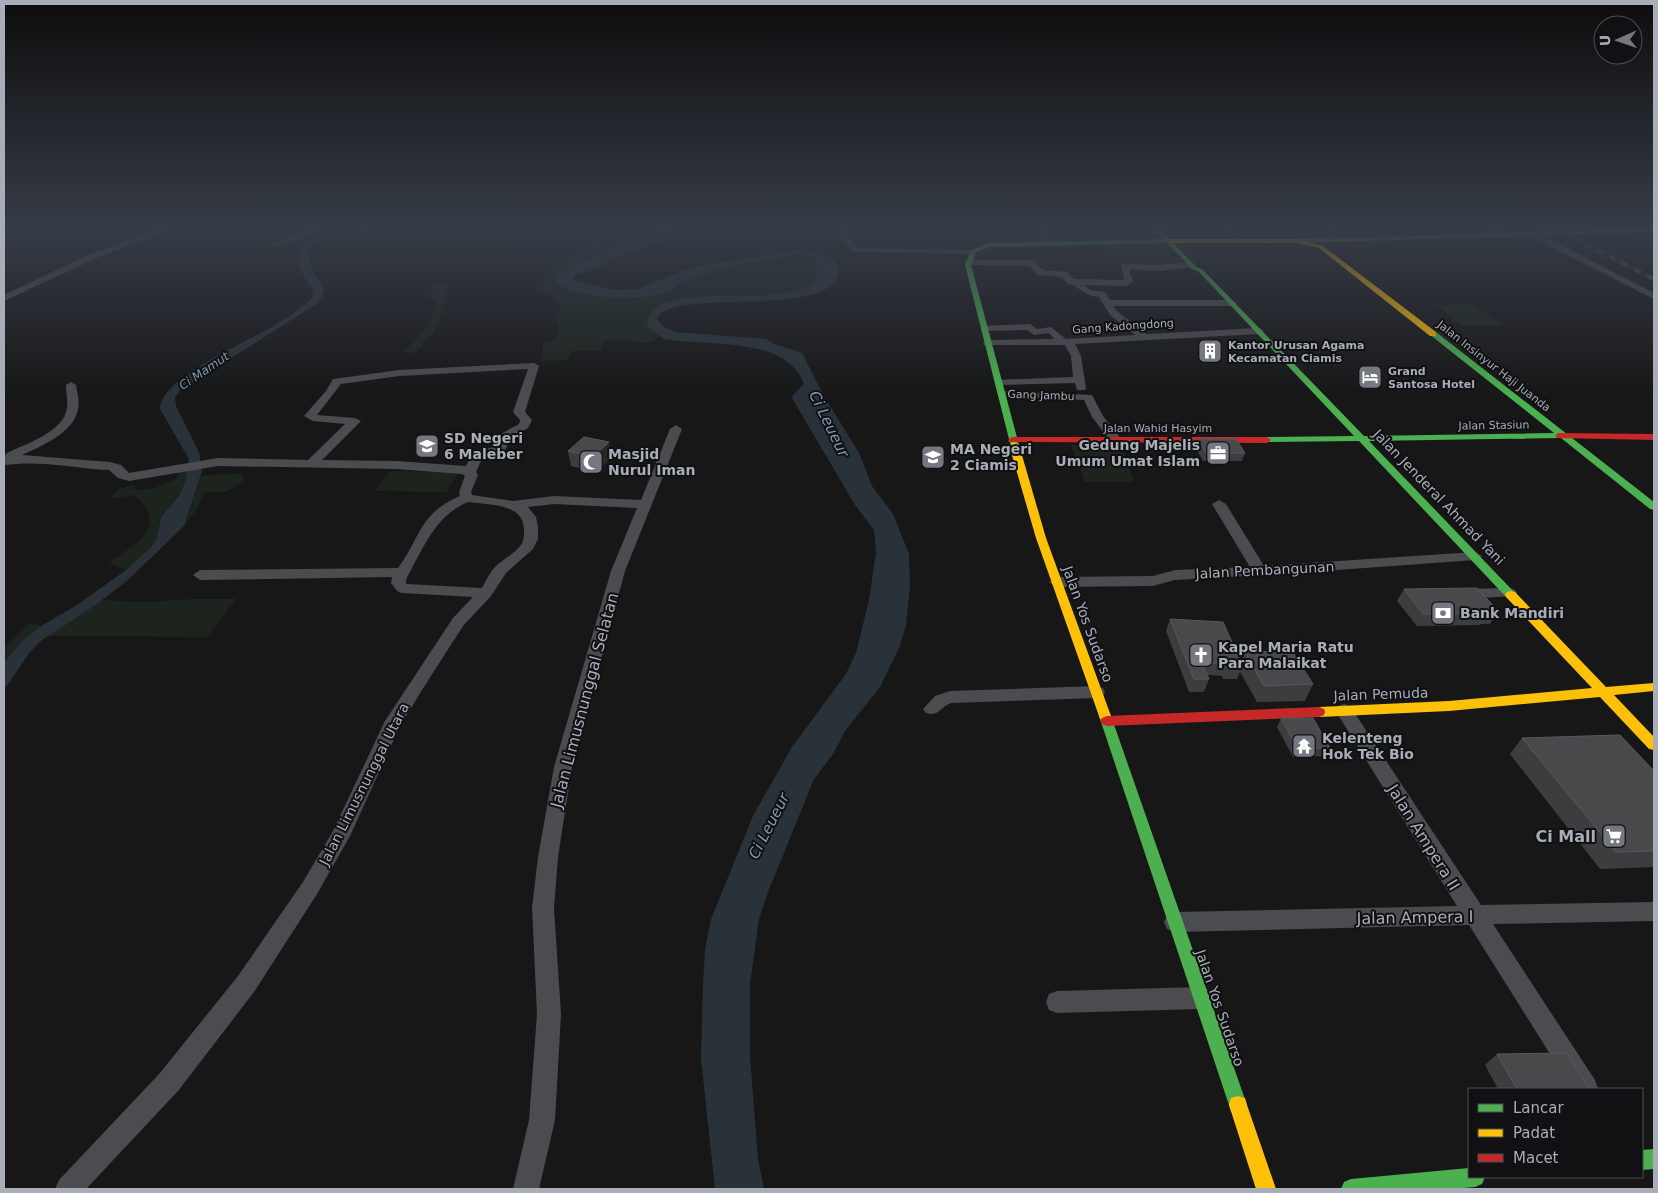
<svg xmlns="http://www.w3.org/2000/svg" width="1658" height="1193" font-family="'DejaVu Sans',sans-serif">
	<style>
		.green { fill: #1d241e }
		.water { fill: #2a3239 }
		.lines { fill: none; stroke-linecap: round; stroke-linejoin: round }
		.street { fill: #4b4c50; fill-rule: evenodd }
		.fast { fill: #4caf50; fill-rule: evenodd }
		.slow { fill: #ffc107; fill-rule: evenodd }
		.jam { fill: #c62828; fill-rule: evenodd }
		.rail-casing { stroke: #4b4c4f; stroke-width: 4 }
		.rail { stroke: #111113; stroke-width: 2.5; stroke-dasharray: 7; stroke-linecap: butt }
		.wall { fill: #3d3d3f }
		.shaded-wall { fill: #29292a }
		.building { fill: #49494c; stroke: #58595d }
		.labels { text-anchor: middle; stroke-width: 4; stroke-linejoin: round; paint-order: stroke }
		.far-street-label { font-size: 11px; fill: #a8adb8; stroke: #111113 }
		.far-poi-label { font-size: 11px; font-weight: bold; fill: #a8adb8; stroke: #111113; text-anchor: start }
		.far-water-label { font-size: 12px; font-style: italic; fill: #7f9bb3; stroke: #111113 }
		.poi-label { font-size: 14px; font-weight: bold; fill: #a8adb8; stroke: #111113; text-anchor: start }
		.street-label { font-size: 14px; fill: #a8adb8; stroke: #111113 }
		.water-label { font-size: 15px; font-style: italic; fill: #7f9bb3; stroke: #111113 }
		.near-street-label { font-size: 16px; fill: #a8adb8; stroke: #111113 }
		.near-poi-label { font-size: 16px; font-weight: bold; fill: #a8adb8; stroke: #111113; text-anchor: end }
	</style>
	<rect width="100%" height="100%" fill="#171717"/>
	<!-- green -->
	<g class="green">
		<path d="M551,228H667L584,260L561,287C591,296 632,302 663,293C671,290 679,285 687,282C710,272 792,248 813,257L817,264V278C797,306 705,287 669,303C661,306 653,319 647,325L659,337C651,344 642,345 632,341L631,339L603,341L601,351H571L568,360L542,361L543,344L554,341L559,330L555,318L561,308L560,303L537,288V279L550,271L549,267L589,249L602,237L542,231Z"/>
		<path d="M1101,244C1124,244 1159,236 1176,255H1109Z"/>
		<path d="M449,283L442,313L433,333L415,353L403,352C417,340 434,319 437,301L430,298L432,284Z"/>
		<path d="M1436,305H1474L1503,325L1462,326Z"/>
		<path d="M1071,445H1122L1134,482H1085Z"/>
		<path d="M188,467L185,482L179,496L161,517L157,538L151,547L126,570L109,563C135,544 171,527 134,495L110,499C117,489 123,487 134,485L135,489L139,490L155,488L176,479L181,468Z"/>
		<path d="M390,471L459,472L446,492L375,491Z"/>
		<path d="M243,473L244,480L227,492H204L197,509L184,526L201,476Z"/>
		<path d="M194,599H236L207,637L47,636L102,600L144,602Z"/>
		<path d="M29,623L41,626L23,640L4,662V648Z"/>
	</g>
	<!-- water -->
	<g class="water">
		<path d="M372,228H380C344,243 280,227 324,289L322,297L315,305L179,391L175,398L176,406L199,452L202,471L184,526L127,581L94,606L42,640L30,652L4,690V662L23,640L41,626L77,605L126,570L151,547L157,538L161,517L179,496L185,482L189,459L160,409C161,378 243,344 268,329C283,320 299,310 312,298L314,291C269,233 334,239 372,228Z"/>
		<path d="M667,228H677L662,241L626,252L597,268L575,275L574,280L614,290L637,289L690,268L795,250L818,252L836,261C839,266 839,271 838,276C826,318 667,288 657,319L664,327L676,332L766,339L772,343L802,353L824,396L859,453L872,486L893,514L909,554L910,585L906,625L900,646L880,687L845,731L833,754L814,779L768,892L759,919L750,984V1057L758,1159L764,1189H715L701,1059L703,984L705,950L711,919L753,816L792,747L846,674L856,653L869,600L876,552L874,530L855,505L792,398L793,395L804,384C786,335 706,347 664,339L652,331L647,325C651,272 791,315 817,278V264L813,257C802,252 787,256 776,258C746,263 715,270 688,281C679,284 672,290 663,293C639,301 577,299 556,283L560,273L574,264Z"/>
	</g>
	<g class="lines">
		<!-- street -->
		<g class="street">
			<path d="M162,228H173L94,259L4,301V295L88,255Z"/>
			<path d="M315,228H326L275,247L268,245Z"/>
			<path d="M840,228H848L849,235L857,248L972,250L976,252L972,254L855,252H852L841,235Z"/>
			<path d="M1036,228H1044L1050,244H1044Z"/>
			<path d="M1220,228H1228L1240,240L1233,242Z"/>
			<path d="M1325,228H1333L1337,242L1327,239Z"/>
			<path d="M1487,228H1497L1508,235L1501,237Z"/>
			<path d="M1530,232H1536L1654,293V299L1530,236Z"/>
			<path d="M965,260H1033L1043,270L1068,272L1074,279L1124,280L1121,264L1158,265L1192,262L1196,265L1195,267L1159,271L1129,269L1133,282L1126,286L1084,285L1090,290L1105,292L1110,300H1232L1237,303L1232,306H1113L1117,311L1146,334L1259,328L1264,331L1259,334L1075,344L1081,356L1086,388L1085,390H1077L1075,383L999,385L995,384V380L1073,377L1071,356L1065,345H984L983,343L988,340L1054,339L1049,333L1034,335L1027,330L984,331L981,330V326L1030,324L1037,329L1051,327L1066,339L1135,335L1110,315L1099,297C1079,295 1082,286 1068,284L1062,277L1037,275L1030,266L968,265L965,264Z"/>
			<path d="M534,363L539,366L525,412L532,420L528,428L510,439L504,453L483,457L476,472L478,475L471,492L472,495L513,501L554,496L641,500L670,429L676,425L682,429L625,571L572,767L558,857L554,908L561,1014L555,1120L539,1189H513L529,1120L537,1014L532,908L538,857L554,767L611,571L637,508L554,504L528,507L536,517L538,527V539L533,549L506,573L491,596L463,626L422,690L399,728L350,836L317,894L254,992L178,1091L86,1189H55L59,1180L160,1073L238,976L303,882L333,831L385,721L453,618L473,597L402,593L397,591L391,583L392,577L200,580L193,575L200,570L398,568C420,539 419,513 460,496L459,492L465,476L462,474L396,469L218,466L129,481L118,478L109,470C73,468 41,460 4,465V457L7,453C25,444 64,432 67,408C68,401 66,393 66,385L71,382L76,385C77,393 80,401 78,409C74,433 41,446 22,455L110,462L121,465L129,473L218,458L308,460L345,424L313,421L304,416L326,391L333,379L399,370ZM528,369L513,412L520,420L519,424L501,434L495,447L474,451L466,466L396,461L322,460L361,421L355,418L317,415L341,384L399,376ZM468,502C489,505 524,503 524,530C524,536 524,540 521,545C515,553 504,559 497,565C490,571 486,581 482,588L406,584C406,576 410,573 413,566C427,540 439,514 468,502Z"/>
			<path d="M1002,391L1092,395L1103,416L1122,440L1116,444L1112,443L1092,417L1084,400L998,396V392Z"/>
			<path d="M1219,500L1226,504L1264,566L1475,552L1482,556L1475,560L1282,574L1175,580L1153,586L1056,587L1049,582L1056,577L1153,576L1175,570L1250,567L1212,504Z"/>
			<path d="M1510,588L1515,590L1517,593L1515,596L1461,599L1454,594L1461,589Z"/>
			<path d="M1097,686L1103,688L1105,692L1103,696L1097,698L951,703C940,707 939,717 926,713L923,709L935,696L950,691Z"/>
			<path d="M1344,704L1350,706L1481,905L1654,902V921L1493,924L1595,1080L1598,1089H1572L1469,925L1175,932L1167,929L1164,922L1167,915L1175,912L1457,906L1335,710L1338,706Z"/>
			<path d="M1200,987L1208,990L1211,998L1208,1006L1200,1009L1057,1013L1049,1010L1046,1002L1049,994L1057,991Z"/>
		</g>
		<!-- fast -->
		<g class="fast">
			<path d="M1153,228H1159L1196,267L1203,270L1364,436L1554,433L1429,334L1436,332L1654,502V510L1650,509L1561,438L1369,441L1517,595L1515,598H1507L1359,441L1264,442L1263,440L1267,437L1354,436L1199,272L1192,269L1167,243L990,247L976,252L971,265L1019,445L1014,448L1011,447L965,265L970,251L989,243L1163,239Z"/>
			<path d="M1654,228V232L1298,243L1295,241L1298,239Z"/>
			<path d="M1105,711L1110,713L1111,716L1247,1105L1245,1112L1238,1114L1231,1112L1229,1105L1099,716L1100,713Z"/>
			<path d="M1654,1149V1169L1642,1170V1150Z"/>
			<path d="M1469,1168V1177H1485L1482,1184L1475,1187L1451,1189H1341L1344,1182L1351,1179Z"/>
		</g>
		<!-- slow -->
		<g class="slow">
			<path d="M1298,239L1323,246L1436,332V336H1430L1319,248L1298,243H1168L1165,241L1168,239Z"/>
			<path d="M1014,442L1019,445L1046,538L1111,716L1110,719L1105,721L1100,719L1099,716L1036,538L1009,445Z"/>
			<path d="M1511,591L1515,592L1606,687L1654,683V691L1614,695L1654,737V750L1649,749L1600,697L1449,711L1319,717L1314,715L1313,712L1314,709L1319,707L1449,701L1592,688L1507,598L1505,595L1507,592Z"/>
			<path d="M1238,1096L1245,1098L1247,1105L1276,1189H1256L1229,1105L1231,1098Z"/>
		</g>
		<!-- jam -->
		<g class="jam">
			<path d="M1559,433L1654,434V440L1556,438V434Z"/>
			<path d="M1012,437H1267L1271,440L1267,443L1009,442L1008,440Z"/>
			<path d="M1319,707L1324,709L1325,712L1324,715L1319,717L1107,726L1102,724L1100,721L1102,718L1107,716Z"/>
		</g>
		<!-- rail casing -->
		<g class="rail-casing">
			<path id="rail" d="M1553,228L1654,279"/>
		</g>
		<!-- rail -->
		<use href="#rail" class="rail"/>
	</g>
	<!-- wall -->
	<g class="wall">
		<path d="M1198,439L1245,453L1242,461H1203L1195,447Z"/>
		<path d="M568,451L612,457L596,472L571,466Z"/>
		<path d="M1404,589L1498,611L1490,624H1481L1480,625L1417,626L1397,601Z"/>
		<path d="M1170,619L1241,663L1245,652L1313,684L1305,701L1257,702L1240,672L1237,679H1223L1222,676L1207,675L1209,679L1204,692H1189L1166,631Z"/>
		<path d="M1281,718L1330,748L1325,756L1293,757L1277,727Z"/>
		<path d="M1522,738L1654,771V867L1600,869L1510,754Z"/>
		<path d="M1497,1054L1587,1089H1498L1485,1065Z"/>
	</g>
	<!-- shaded-wall -->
	<path class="shaded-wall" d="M609,442L612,457L596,472L593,457Z"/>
	<!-- building -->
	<g class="building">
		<path d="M584,437L609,442L593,457L568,451Z"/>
		<path d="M1198,439H1236L1245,453H1206Z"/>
		<path d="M1477,588L1498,611H1486L1487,613L1423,614L1404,589Z"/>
		<path d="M1170,619L1223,622L1243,667L1228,666L1227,663H1202L1209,679H1194Z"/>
		<path d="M1292,651L1313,684L1264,686L1245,652Z"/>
		<path d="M1281,718H1313L1330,748H1297Z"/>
		<path d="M1620,735L1654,771V851L1616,852L1522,738Z"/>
		<path d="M1567,1053L1588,1087L1587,1089H1517L1497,1054Z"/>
	</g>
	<!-- sky -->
	<linearGradient id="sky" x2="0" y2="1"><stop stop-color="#0d0d0d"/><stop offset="0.58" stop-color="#363c47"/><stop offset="1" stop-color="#363c47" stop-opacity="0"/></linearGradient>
	<rect width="1658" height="395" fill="url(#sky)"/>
	<!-- icons -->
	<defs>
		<g id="building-square" transform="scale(1.25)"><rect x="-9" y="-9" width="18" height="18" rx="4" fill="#757880" stroke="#111113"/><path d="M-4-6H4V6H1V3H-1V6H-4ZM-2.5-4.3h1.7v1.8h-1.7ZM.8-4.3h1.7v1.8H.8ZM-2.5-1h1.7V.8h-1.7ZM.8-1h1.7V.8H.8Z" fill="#fff"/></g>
		<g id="hotel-square" transform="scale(1.25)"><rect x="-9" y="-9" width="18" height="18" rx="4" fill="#757880" stroke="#111113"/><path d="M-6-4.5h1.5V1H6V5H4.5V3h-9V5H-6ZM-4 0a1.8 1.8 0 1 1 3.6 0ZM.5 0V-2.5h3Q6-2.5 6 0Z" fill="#fff"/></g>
		<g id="school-square" transform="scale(1.25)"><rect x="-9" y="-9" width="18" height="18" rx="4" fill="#757880" stroke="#111113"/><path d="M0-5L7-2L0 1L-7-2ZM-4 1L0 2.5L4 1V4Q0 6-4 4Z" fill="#fff"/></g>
		<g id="office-square" transform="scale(1.25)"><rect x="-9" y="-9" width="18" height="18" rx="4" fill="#757880" stroke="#111113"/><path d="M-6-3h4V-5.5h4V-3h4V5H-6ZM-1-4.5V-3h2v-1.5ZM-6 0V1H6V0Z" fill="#fff"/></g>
		<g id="mosque-square" transform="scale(1.25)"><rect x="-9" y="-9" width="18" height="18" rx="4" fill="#757880" stroke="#111113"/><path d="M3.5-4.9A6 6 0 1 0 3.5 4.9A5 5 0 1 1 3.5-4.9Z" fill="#fff"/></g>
		<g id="bank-square" transform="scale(1.25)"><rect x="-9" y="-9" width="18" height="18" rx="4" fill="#757880" stroke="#111113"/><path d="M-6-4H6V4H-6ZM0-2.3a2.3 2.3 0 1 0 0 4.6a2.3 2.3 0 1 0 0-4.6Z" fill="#fff"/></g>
		<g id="church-square" transform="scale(1.25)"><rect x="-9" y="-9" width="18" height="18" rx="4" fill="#757880" stroke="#111113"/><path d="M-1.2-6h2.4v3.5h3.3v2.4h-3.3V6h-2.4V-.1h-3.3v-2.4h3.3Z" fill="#fff"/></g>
		<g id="temple-square" transform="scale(1.25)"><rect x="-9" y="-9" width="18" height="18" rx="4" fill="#757880" stroke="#111113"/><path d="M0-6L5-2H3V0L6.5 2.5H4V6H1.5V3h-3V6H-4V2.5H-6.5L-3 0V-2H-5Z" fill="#fff"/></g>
		<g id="supermarket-square" transform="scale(1.25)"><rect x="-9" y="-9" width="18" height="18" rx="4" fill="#757880" stroke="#111113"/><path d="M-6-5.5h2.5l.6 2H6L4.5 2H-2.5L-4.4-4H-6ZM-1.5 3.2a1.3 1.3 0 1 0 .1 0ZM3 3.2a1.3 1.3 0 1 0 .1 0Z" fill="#fff"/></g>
	</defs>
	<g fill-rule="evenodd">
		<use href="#building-square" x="1210" y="351"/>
		<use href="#hotel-square" x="1370" y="377"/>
		<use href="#school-square" x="427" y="446"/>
		<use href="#office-square" x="1218" y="453"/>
		<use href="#school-square" x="933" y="457"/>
		<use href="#mosque-square" x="591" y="462"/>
		<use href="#bank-square" x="1443" y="613"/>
		<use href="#church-square" x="1201" y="655"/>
		<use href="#temple-square" x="1304" y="746"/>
		<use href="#supermarket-square" x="1614" y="836"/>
	</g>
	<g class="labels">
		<!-- far-street labels -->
		<g class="far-street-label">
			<text transform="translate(1123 326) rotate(-4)" y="4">Gang Kadongdong</text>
			<text transform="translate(1494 366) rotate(38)" y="4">Jalan Insinyur Haji Juanda</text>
			<text transform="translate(1041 395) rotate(2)" y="4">Gang Jambu</text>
			<text transform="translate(1494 425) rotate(-1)" y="4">Jalan Stasiun</text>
			<text x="1158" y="432">Jalan Wahid Hasyim</text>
		</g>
		<!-- far-poi labels -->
		<g class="far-poi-label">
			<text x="1228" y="349">Kantor Urusan Agama<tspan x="1228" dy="13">Kecamatan Ciamis</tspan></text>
			<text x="1388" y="375">Grand<tspan x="1388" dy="13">Santosa Hotel</tspan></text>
		</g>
		<!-- far-water labels -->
		<g class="far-water-label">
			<text transform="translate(204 371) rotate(-34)" y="4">Ci Mamut</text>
		</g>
		<!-- poi labels -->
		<g class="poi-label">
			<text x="444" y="443">SD Negeri<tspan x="444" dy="16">6 Maleber</tspan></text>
			<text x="1200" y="450" text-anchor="end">Gedung Majelis<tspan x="1200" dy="16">Umum Umat Islam</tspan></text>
			<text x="950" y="454">MA Negeri<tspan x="950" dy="16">2 Ciamis</tspan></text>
			<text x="608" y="459">Masjid<tspan x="608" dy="16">Nurul Iman</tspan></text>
			<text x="1460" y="618">Bank Mandiri</text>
			<text x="1218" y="652">Kapel Maria Ratu<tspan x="1218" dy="16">Para Malaikat</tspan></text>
			<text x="1322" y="743">Kelenteng<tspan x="1322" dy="16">Hok Tek Bio</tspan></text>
		</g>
		<!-- street labels -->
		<g class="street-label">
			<text transform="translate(1439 497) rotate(46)" y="5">Jalan Jenderal Ahmad Yani</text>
			<text transform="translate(1265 570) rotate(-3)" y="5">Jalan Pembangunan</text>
			<text transform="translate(1088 624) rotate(70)" y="5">Jalan Yos Sudarso</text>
			<text transform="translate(1381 694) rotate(-2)" y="5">Jalan Pemuda</text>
			<text transform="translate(364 784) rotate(-63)" y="5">Jalan Limusnunggal Utara</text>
			<text transform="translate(1220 1008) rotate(71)" y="5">Jalan Yos Sudarso</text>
		</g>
		<!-- water labels -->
		<g class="water-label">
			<text transform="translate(829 424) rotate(64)" y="5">Ci Leueur</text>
			<text transform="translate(769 826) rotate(-63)" y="5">Ci Leueur</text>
		</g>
		<!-- near-street labels -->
		<g class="near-street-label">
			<text transform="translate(584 700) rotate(-75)" y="6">Jalan Limusnunggal Selatan</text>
			<text transform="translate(1424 837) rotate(58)" y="6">Jalan Ampera II</text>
			<text transform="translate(1415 917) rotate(-1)" y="6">Jalan Ampera I</text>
		</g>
		<!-- near-poi labels -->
		<g class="near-poi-label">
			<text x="1596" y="842">Ci Mall</text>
		</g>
	</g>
	<!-- border -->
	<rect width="1658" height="1193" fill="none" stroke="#a8adb8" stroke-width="10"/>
	<!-- legend -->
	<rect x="1468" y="1088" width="175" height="90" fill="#111113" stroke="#4d4f55"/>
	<rect x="1478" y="1104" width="25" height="8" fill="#4caf50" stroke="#4d4f55"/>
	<text x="1513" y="1113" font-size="15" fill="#a8adb8">Lancar</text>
	<rect x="1478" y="1129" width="25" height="8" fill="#ffc107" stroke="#4d4f55"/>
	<text x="1513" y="1138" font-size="15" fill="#a8adb8">Padat</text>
	<rect x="1478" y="1154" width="25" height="8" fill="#c62828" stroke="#4d4f55"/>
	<text x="1513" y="1163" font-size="15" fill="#a8adb8">Macet</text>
	<!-- north arrow -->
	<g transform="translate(1618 40) rotate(268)"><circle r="24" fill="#111113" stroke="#4d4f55"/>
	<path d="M0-4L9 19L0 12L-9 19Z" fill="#757880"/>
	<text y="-8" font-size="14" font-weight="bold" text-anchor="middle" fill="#a8adb8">U</text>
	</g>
</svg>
